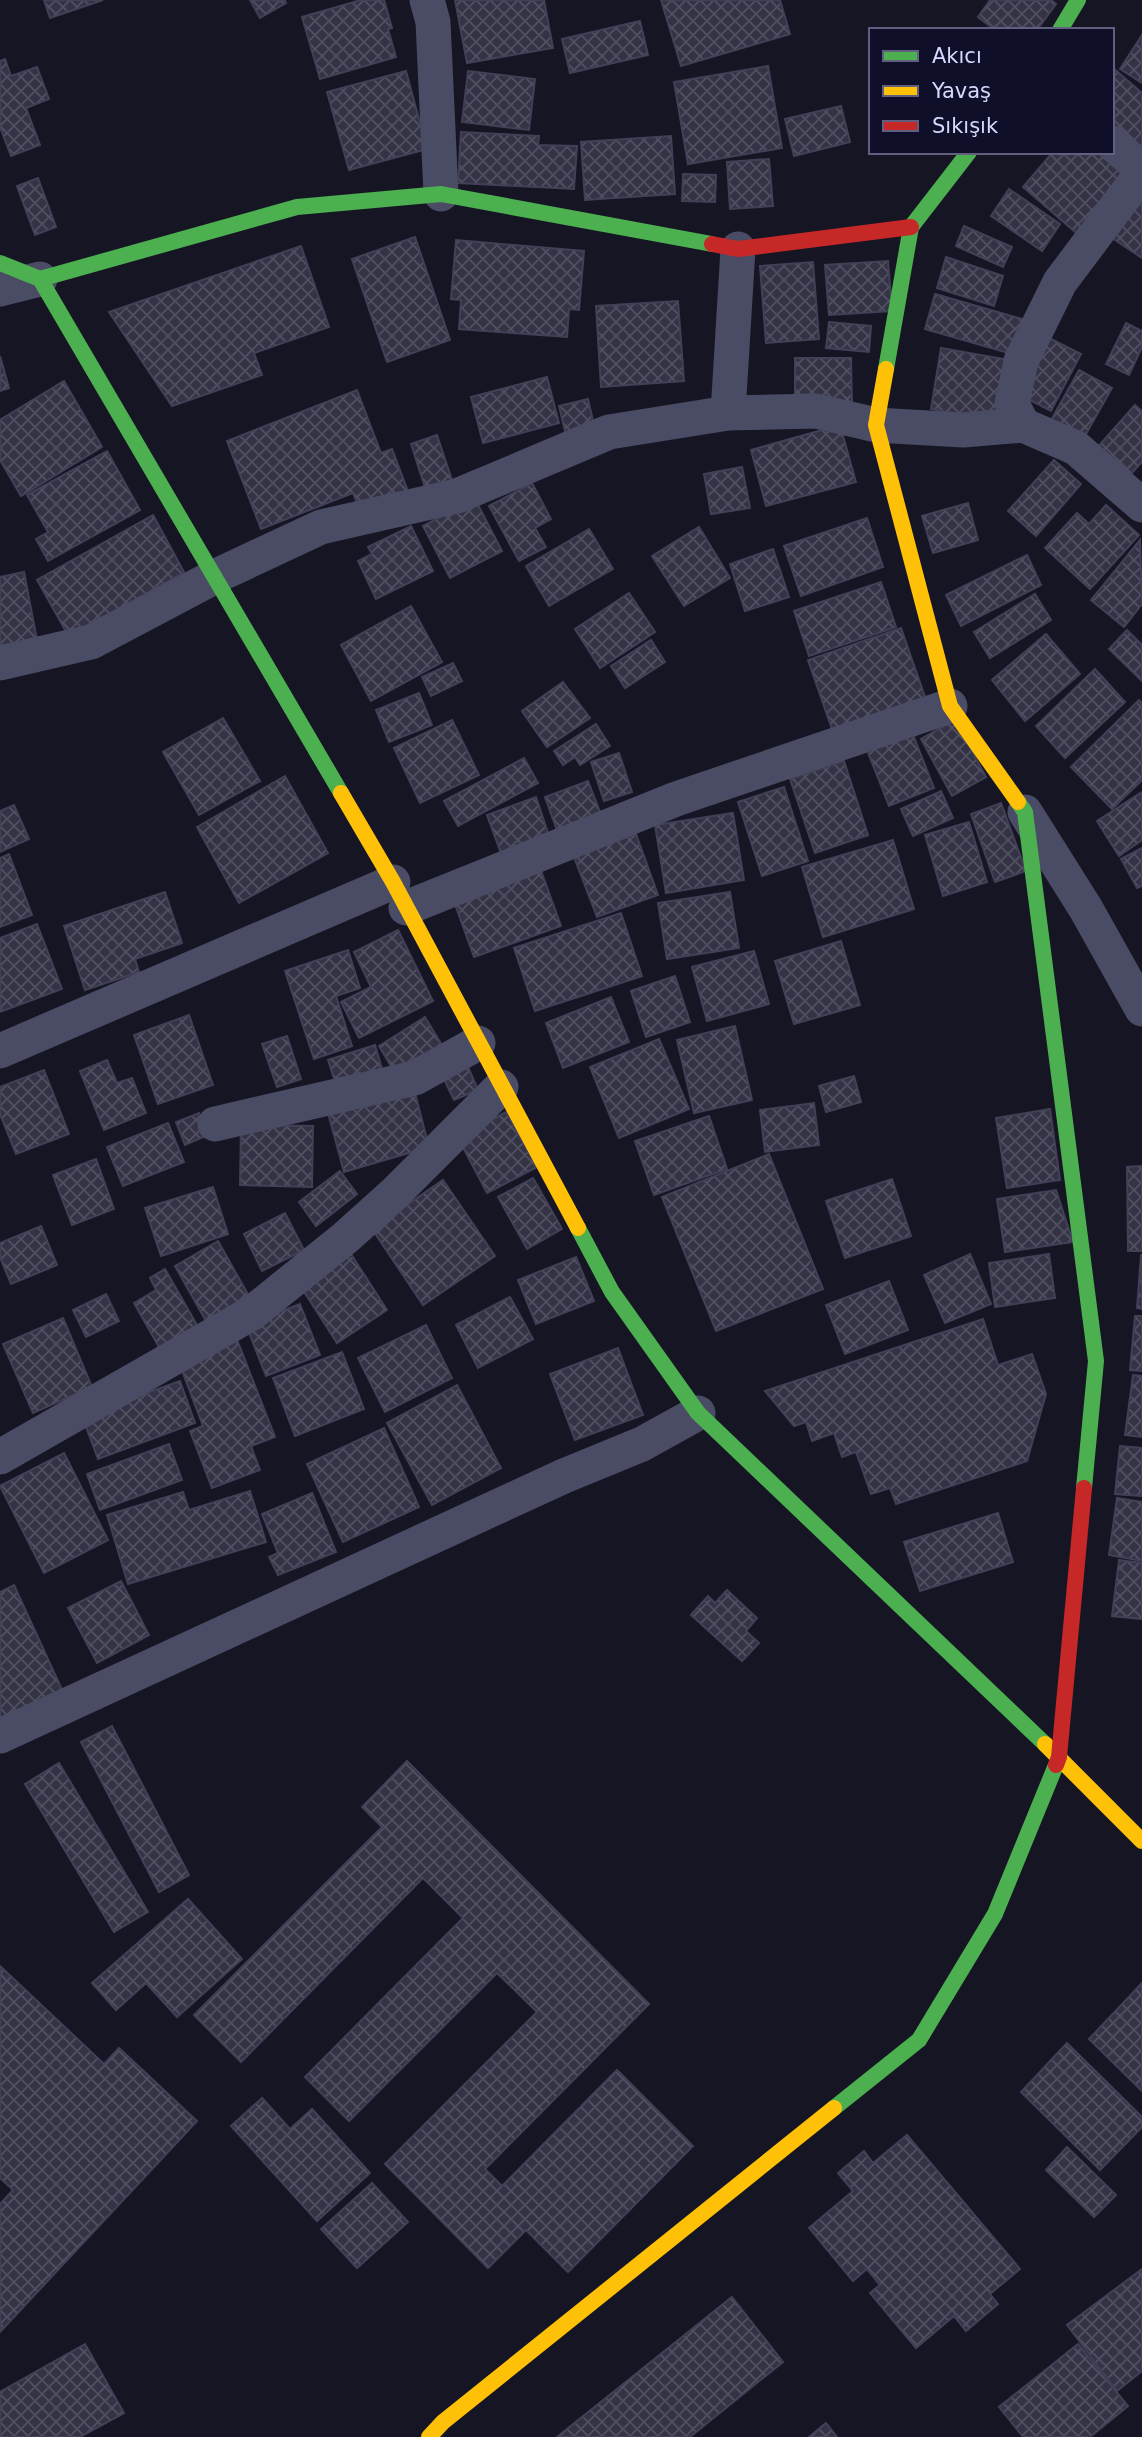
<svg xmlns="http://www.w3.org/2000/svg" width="1142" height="2437" font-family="'DejaVu Sans',sans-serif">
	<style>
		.building { fill: url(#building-cross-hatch); stroke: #414057; stroke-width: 2 }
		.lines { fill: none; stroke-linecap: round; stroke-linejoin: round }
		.street { stroke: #4a4b64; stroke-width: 35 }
		.fast { stroke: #4caf50; stroke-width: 16 }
		.slow { stroke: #ffc107; stroke-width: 16 }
		.jam { stroke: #c62828; stroke-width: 16 }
	</style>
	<defs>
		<pattern id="building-cross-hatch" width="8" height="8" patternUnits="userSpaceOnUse" patternTransform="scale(1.75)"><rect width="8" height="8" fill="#343345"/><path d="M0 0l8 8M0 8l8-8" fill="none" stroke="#515061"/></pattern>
	</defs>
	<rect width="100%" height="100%" fill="#161523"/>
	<!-- building -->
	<g class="building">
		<path d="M44,0H103L50,18Z"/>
		<path d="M250,0H285L286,3L260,18Z"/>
		<path d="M361,0H384L392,28L388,29L396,57L320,79L302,17Z"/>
		<path d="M455,0H544L553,48L467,63Z"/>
		<path d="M661,0H780L790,34L681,66Z"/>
		<path d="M990,0H1051L1056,4L1037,30H995L978,17Z"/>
		<path d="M640,21L648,55L570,73L562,39Z"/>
		<path d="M1142,35V83L1120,69Z"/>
		<path d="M5,59L11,76L37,67L49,99L26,108L40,145L11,156L0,127V61Z"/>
		<path d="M768,66L782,148L688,164L674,82Z"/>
		<path d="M1112,67L1142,93V148L1112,134Z"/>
		<path d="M406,71L427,149L349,170L327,92Z"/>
		<path d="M468,71L535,79L529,130L462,122Z"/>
		<path d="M841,106L850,142L794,156L785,119Z"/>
		<path d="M461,132L539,136L538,145L577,146L574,189L458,183Z"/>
		<path d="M671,136L675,194L585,200L581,142Z"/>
		<path d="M1053,152H1108L1135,176L1081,237L1023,187Z"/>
		<path d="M769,159L773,206L730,209L727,162Z"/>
		<path d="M683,174L716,175L715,202L682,201Z"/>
		<path d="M38,178L56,227L35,235L17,186Z"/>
		<path d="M1142,186V258L1109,236Z"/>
		<path d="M1009,189L1060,224L1042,251L991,216Z"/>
		<path d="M964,226L1012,247L1003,267L956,246Z"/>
		<path d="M415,237L450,340L387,362L352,259Z"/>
		<path d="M456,240L584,251L579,310L569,309L567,337L459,329L461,300L451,299Z"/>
		<path d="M301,246L329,327L254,353L262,375L172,406L109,312Z"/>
		<path d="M946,257L1003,276L994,306L937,288Z"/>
		<path d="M888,261L892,311L829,315L825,265Z"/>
		<path d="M813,262L819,339L766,343L760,266Z"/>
		<path d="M935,294L1029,321L1019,356L925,329Z"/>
		<path d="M678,301L684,381L601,387L596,306Z"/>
		<path d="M829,322L871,326L869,352L826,348Z"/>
		<path d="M1126,323L1142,331V347L1129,375L1106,364Z"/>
		<path d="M1047,337L1081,354L1051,411L1018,394Z"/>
		<path d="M941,348L1004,359L1007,423L931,409Z"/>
		<path d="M0,356L9,388L0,391Z"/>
		<path d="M795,358H851L852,406L795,405Z"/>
		<path d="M1079,370L1112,388L1082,441L1050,422Z"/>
		<path d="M547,377L559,423L483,443L471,397Z"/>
		<path d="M64,381L102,447L21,496L0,460V420Z"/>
		<path d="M357,390L381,453L392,449L409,494L361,512L353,493L261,529L227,441Z"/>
		<path d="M588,399L596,434L567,440L559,406Z"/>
		<path d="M1135,405L1142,411V462L1128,477L1096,449Z"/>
		<path d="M840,425L856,482L766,506L751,450Z"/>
		<path d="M437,435L455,489L428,497L411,444Z"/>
		<path d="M107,451L140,510L48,561L36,539L48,532L27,495Z"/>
		<path d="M1054,460L1081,484L1036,536L1008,511Z"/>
		<path d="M742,467L750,508L711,514L704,474Z"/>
		<path d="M532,483L551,519L535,528L546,547L519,561L489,506Z"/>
		<path d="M475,499L502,551L450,578L423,526Z"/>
		<path d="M968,503L978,540L933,553L922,516Z"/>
		<path d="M1106,505L1139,535L1090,589L1045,548L1077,513L1089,524Z"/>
		<path d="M153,515L184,572L69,637L37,580Z"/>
		<path d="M867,518L883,567L801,596L784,546Z"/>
		<path d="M411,526L433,571L376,599L358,561L372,554L368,547Z"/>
		<path d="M699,527L730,578L684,606L652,556Z"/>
		<path d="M589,529L613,569L549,606L526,566Z"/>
		<path d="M1140,540L1142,604L1124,627L1091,600Z"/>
		<path d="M773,549L789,597L745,611L730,564Z"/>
		<path d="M1027,555L1041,585L961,626L946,595Z"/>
		<path d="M24,572L37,640L0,647V577Z"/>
		<path d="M881,582L896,627L809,656L794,611Z"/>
		<path d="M629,593L655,632L600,668L575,629Z"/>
		<path d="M1035,594L1051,620L990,658L974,632Z"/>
		<path d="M411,606L442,662L371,701L341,645Z"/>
		<path d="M901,628L926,700L833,732L808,660Z"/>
		<path d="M1127,630L1142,645V681L1109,649Z"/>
		<path d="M1046,634L1080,674L1025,721L992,680Z"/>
		<path d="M651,640L665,662L625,688L611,666Z"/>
		<path d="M453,663L462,681L431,696L422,677Z"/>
		<path d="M1095,669L1125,702L1065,758L1036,726Z"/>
		<path d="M563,682L590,718L547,747L522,711Z"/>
		<path d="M419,693L432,725L389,742L376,710Z"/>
		<path d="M1139,700L1142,703V780L1112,809L1071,767Z"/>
		<path d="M223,718L260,781L199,815L163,752Z"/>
		<path d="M452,720L479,775L420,803L394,748Z"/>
		<path d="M955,720L986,777L952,796L921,739Z"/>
		<path d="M596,724L610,746L580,765L575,757L563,765L554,751Z"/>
		<path d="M912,732L934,788L889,806L867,750Z"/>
		<path d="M619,753L632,792L604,801L591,762Z"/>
		<path d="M524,758L538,783L458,826L444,801Z"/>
		<path d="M844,761L868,835L815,853L790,779Z"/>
		<path d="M285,776L328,853L239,903L197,827Z"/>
		<path d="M588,781L602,817L558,833L545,797Z"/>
		<path d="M784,787L808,861L762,876L738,802Z"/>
		<path d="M941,791L953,818L913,836L901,809Z"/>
		<path d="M1142,792V840L1119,856L1097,821Z"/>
		<path d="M536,797L550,839L502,856L487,815Z"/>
		<path d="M1001,803L1026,871L995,882L971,814Z"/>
		<path d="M14,805L29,839L0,852V811Z"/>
		<path d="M733,813L744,880L666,893L655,825Z"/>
		<path d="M969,822L987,882L943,896L925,835Z"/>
		<path d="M636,834L658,895L597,917L574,857Z"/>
		<path d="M893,840L914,909L823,937L802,867Z"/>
		<path d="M1142,848V886L1137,888L1121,859Z"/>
		<path d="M9,854L32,915L0,927V858Z"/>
		<path d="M539,865L561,926L474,957L452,896Z"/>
		<path d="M165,892L182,943L135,959L139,972L85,990L64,926Z"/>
		<path d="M730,892L739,948L667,959L658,903Z"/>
		<path d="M621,913L642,976L535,1011L514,948Z"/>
		<path d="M37,924L62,989L0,1012V938Z"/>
		<path d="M398,930L433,1001L359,1038L341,1002L371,987L354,952Z"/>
		<path d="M841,941L860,1005L794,1024L775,961Z"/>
		<path d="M348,950L360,988L336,996L352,1046L314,1059L285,971Z"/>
		<path d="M754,951L769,1004L707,1021L692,967Z"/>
		<path d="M675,976L690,1022L646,1037L631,991Z"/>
		<path d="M611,997L629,1042L563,1068L546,1023Z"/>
		<path d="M189,1015L213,1085L158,1104L134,1035Z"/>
		<path d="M425,1017L443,1047L397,1076L379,1046Z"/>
		<path d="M735,1026L752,1100L694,1113L677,1040Z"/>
		<path d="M287,1036L301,1079L277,1087L262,1044Z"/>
		<path d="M659,1039L689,1109L619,1138L590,1067Z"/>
		<path d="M375,1045L384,1076L338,1091L328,1060Z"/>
		<path d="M107,1060L117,1083L132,1078L146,1113L104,1130L80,1071Z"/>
		<path d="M465,1060L478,1090L454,1100L440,1071Z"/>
		<path d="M44,1070L69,1134L16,1154L0,1114V1087Z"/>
		<path d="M854,1076L861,1102L826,1112L819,1086Z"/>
		<path d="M414,1089L429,1147L344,1172L328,1113Z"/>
		<path d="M814,1103L819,1145L765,1152L760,1110Z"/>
		<path d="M1050,1109L1060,1180L1007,1188L996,1118Z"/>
		<path d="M506,1112L537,1167L487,1193L458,1138Z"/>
		<path d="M199,1113L208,1135L185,1145L176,1122Z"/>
		<path d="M709,1116L727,1169L654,1195L635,1141Z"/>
		<path d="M168,1123L184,1162L123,1186L107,1147Z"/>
		<path d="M241,1125L313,1126L312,1187L240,1185Z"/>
		<path d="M769,1154L823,1289L716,1331L662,1197Z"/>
		<path d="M96,1159L114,1209L72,1225L53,1175Z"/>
		<path d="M1142,1166V1251H1128L1127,1167Z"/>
		<path d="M340,1171L357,1194L316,1226L299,1202Z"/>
		<path d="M533,1178L562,1229L527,1249L498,1197Z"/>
		<path d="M892,1179L911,1236L845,1258L826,1201Z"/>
		<path d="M443,1180L495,1256L423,1305L372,1229Z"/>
		<path d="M213,1187L228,1234L161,1256L145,1208Z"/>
		<path d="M1056,1190L1073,1242L1005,1252L997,1199Z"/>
		<path d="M285,1213L304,1250L262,1271L244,1234Z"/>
		<path d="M41,1226L57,1265L11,1284L0,1257V1243Z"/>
		<path d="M218,1241L250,1298L207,1323L175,1266Z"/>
		<path d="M351,1254L387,1310L337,1343L301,1287Z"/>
		<path d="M970,1254L991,1304L945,1323L924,1275Z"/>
		<path d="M1049,1254L1055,1298L995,1307L989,1263Z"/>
		<path d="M1141,1255H1142V1309L1137,1308Z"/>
		<path d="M576,1257L594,1301L536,1324L518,1280Z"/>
		<path d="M165,1269L198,1327L160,1349L134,1303L156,1290L150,1278Z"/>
		<path d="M889,1281L908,1330L845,1354L826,1305Z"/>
		<path d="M106,1294L119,1321L86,1337L73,1310Z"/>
		<path d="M510,1297L533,1339L478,1368L456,1325Z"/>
		<path d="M300,1304L320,1355L266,1376L246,1325Z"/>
		<path d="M1135,1316H1142V1371L1130,1370Z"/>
		<path d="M63,1318L92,1387L33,1413L3,1344Z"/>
		<path d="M983,1319L998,1365L1032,1354L1046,1394L1027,1461L896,1504L890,1488L871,1494L856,1452L842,1457L834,1433L812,1441L806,1422L794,1426L765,1391Z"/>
		<path d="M426,1325L452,1378L385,1412L358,1358Z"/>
		<path d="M236,1337L275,1437L251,1446L260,1470L212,1488L190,1431L203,1426L178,1360Z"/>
		<path d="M618,1348L643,1415L575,1440L550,1374Z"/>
		<path d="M342,1352L364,1409L295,1436L273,1378Z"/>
		<path d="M1133,1375L1142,1376V1437L1125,1435Z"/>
		<path d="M180,1381L195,1423L98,1459L82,1416Z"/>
		<path d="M457,1385L501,1468L432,1505L387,1423Z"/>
		<path d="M384,1428L419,1507L343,1542L307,1464Z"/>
		<path d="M169,1444L182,1480L100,1510L87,1474Z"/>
		<path d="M1120,1446L1142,1448V1496L1115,1494Z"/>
		<path d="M64,1453L108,1540L44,1573L0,1486Z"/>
		<path d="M250,1491L266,1542L128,1584L107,1515L183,1492L189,1510Z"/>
		<path d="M312,1493L336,1552L278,1575L269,1557L278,1553L262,1514Z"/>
		<path d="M1117,1498L1142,1502V1561L1109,1555Z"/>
		<path d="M998,1513L1013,1562L920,1591L904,1542Z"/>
		<path d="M1119,1560L1142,1563V1619L1112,1616Z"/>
		<path d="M121,1581L149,1635L97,1663L68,1608Z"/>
		<path d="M14,1585L64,1694L0,1724V1592Z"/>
		<path d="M727,1590L757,1618L746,1631L759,1643L742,1661L691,1615L708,1596L715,1603Z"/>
		<path d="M112,1726L189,1875L159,1892L81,1742Z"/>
		<path d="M407,1761L649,2004L485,2169L502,2186L617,2070L693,2146L568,2272L526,2230L488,2268L385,2164L537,2012L497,1973L349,2121L305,2077L463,1918L423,1878L241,2062L194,2015L382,1827L362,1807Z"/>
		<path d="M59,1763L148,1912L114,1932L25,1784Z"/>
		<path d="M188,1899L242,1959L177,2017L146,1983L116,2010L92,1983Z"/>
		<path d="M0,1966L104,2064L119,2048L197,2121L0,2332V2204L13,2190L0,2178Z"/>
		<path d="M1142,1983V2091L1089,2039Z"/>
		<path d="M1067,2043L1142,2117V2127L1100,2170L1021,2092Z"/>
		<path d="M262,2098L290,2129L312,2109L370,2173L317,2221L231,2126Z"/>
		<path d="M907,2135L1020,2269L990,2294L998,2304L966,2331L954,2316L916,2348L870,2293L880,2285L867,2269L853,2281L809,2228L853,2191L838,2173L864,2151L873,2163Z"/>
		<path d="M1067,2147L1116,2195L1094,2217L1046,2170Z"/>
		<path d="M372,2183L408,2222L357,2268L321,2229Z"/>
		<path d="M1142,2269V2371L1117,2391L1067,2325Z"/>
		<path d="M732,2297L783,2362L690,2437H557Z"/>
		<path d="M85,2344L124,2413L80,2437H0V2392Z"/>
		<path d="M1078,2344L1128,2406L1090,2437H1023L999,2407Z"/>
		<path d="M826,2423L837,2437H809Z"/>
	</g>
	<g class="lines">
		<!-- street -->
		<g class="street">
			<path d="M427,0L433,22L441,194"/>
			<path d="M1112,143L1142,169"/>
			<path d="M0,289L40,279"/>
			<path d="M728,413L738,249"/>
			<path d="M1023,425L1012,404L1021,361L1060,282L1142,173"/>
			<path d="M0,663L91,642L214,577L321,527L457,496L609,432L728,413L816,411L876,425L963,430L1023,425L1076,448L1142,505"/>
			<path d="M1025,812L1086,909L1142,1009"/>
			<path d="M406,908L676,799L950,706"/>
			<path d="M0,1051L393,882"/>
			<path d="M215,1124L415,1078L478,1043"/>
			<path d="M0,1457L252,1313L345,1238L394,1194L501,1087"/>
			<path d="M0,1736L564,1476L642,1444L698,1413"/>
		</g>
		<!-- fast -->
		<g class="fast">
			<path d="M1060,30L1078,0"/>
			<path d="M0,263L40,279L341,793"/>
			<path d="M40,279L297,207L441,194L712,244"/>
			<path d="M886,369L911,227L969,152"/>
			<path d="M1018,802L1025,812L1096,1361L1084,1488"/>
			<path d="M578,1228L612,1292L698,1413L1045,1744"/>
			<path d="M834,2108L919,2040L995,1914L1056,1765"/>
		</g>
		<!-- slow -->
		<g class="slow">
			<path d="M886,369L876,425L950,706L1018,802"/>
			<path d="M341,793L393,882L578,1228"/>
			<path d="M1045,1744L1142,1841"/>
			<path d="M429,2437L443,2422L834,2108"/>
		</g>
		<!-- jam -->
		<g class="jam">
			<path d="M712,244L738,249L911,227"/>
			<path d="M1056,1765L1059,1757L1084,1488"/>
		</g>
	</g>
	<!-- legend -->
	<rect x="869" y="28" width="245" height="126" fill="#100f29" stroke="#605f7f" stroke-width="2"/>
	<rect x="883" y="51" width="35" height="10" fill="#4caf50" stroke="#605f7f" stroke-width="2"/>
	<text x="932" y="63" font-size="21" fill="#d7d8ff">Akıcı</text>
	<rect x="883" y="86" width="35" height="10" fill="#ffc107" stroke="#605f7f" stroke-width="2"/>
	<text x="932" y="98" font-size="21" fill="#d7d8ff">Yavaş</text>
	<rect x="883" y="121" width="35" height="10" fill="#c62828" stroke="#605f7f" stroke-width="2"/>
	<text x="932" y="133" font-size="21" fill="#d7d8ff">Sıkışık</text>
</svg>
